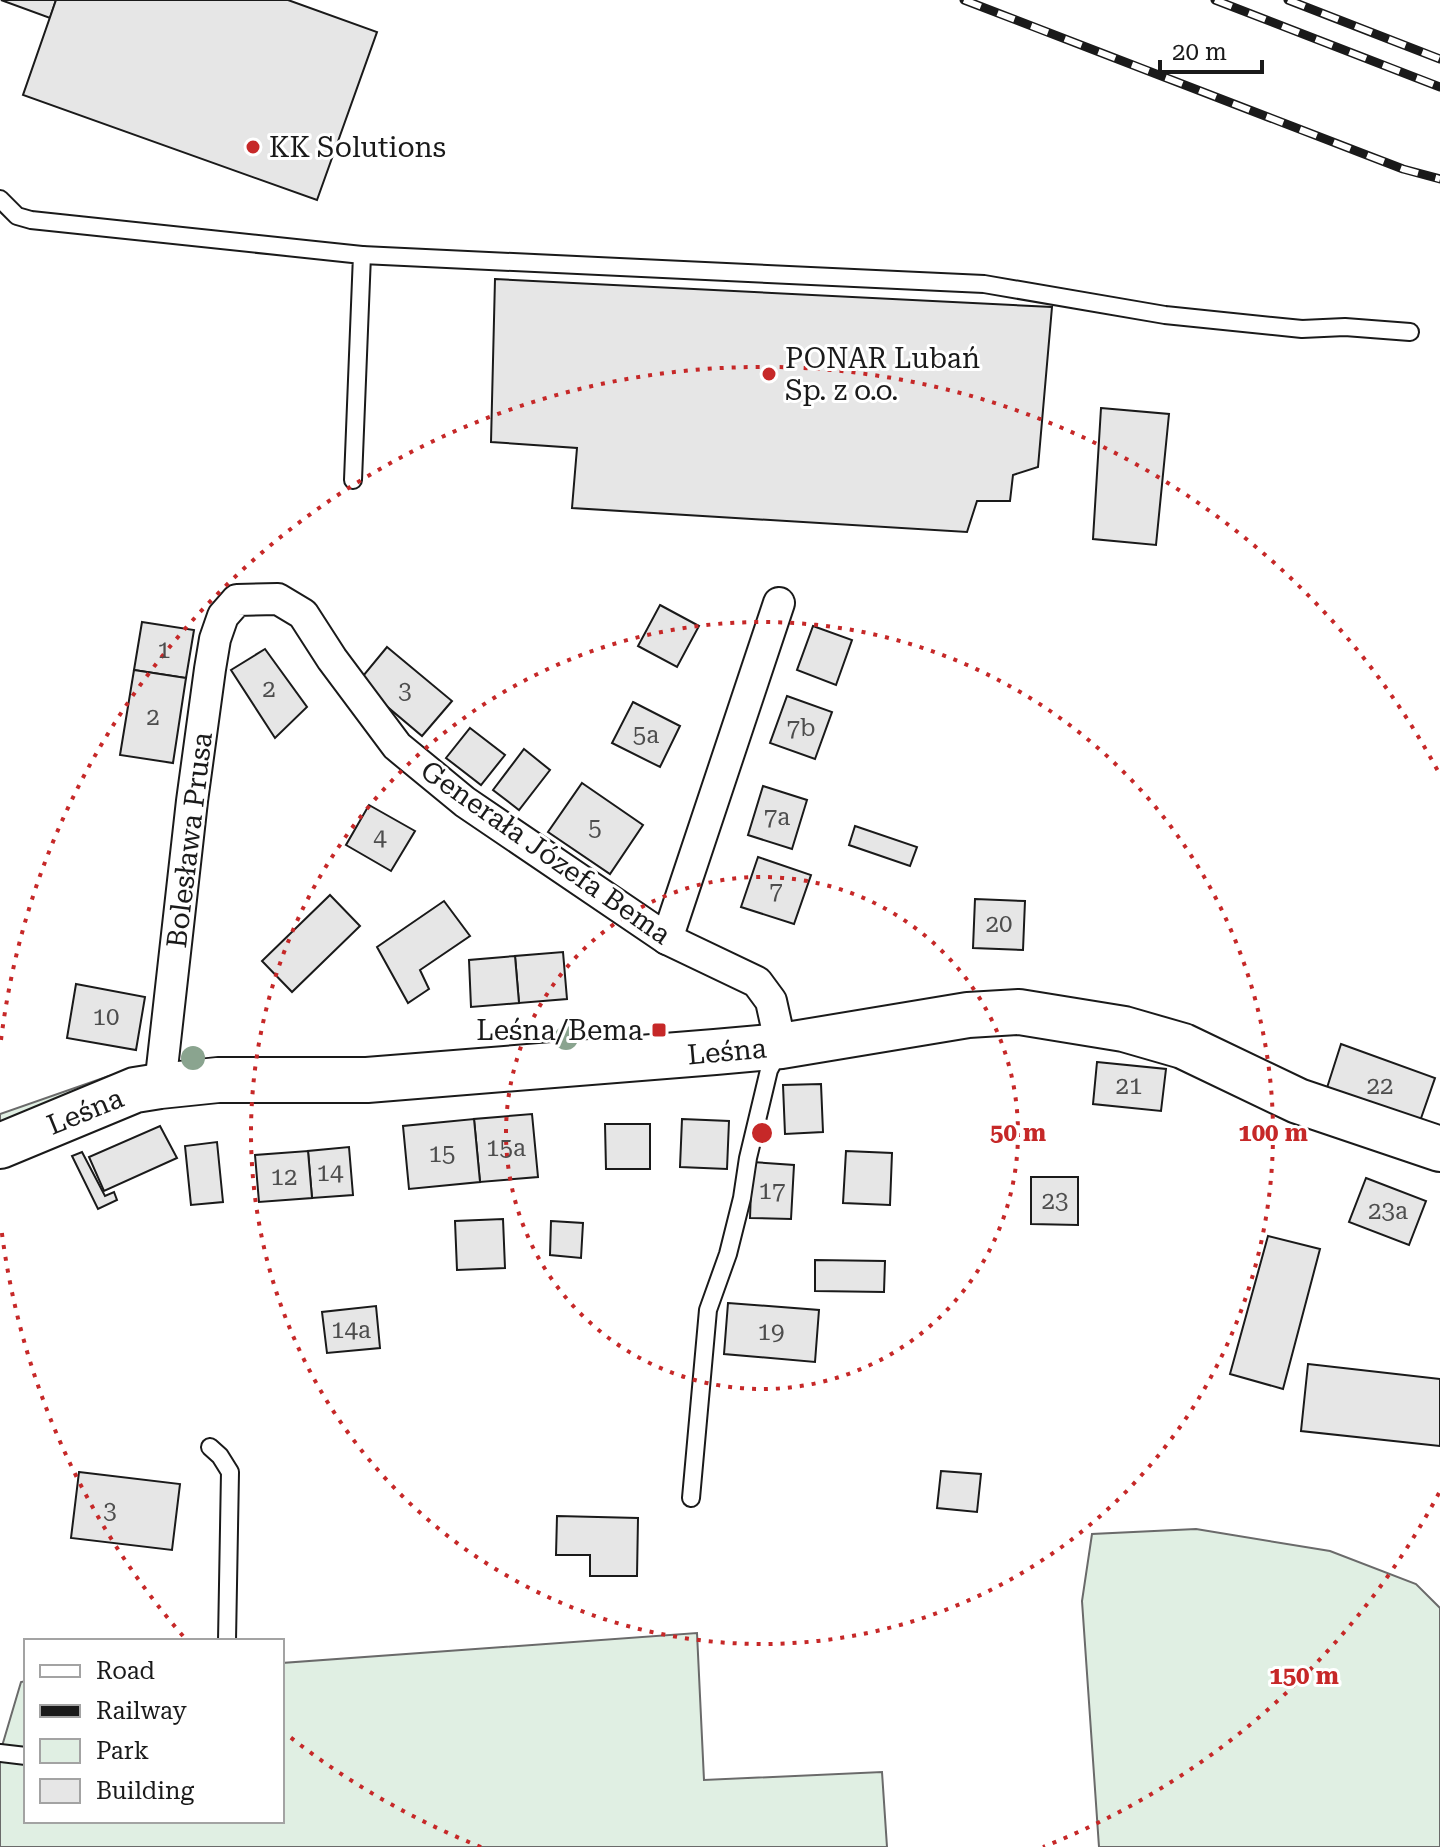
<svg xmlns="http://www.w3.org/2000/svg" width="1440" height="1847" font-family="'Roboto Serif',serif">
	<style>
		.green { fill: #e0efe3; stroke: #6a6a6a; stroke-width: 2 }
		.building { fill: #e6e6e6; stroke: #1a1a1a; stroke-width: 2 }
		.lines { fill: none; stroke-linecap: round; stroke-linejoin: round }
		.lane-casing { stroke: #1a1a1a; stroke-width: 20 }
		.street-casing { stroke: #1a1a1a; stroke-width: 34 }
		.secondary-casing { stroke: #1a1a1a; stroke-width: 48 }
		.lane { stroke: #fff; stroke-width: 16 }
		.street { stroke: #fff; stroke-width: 30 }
		.secondary { stroke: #fff; stroke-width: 44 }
		.rail-casing { stroke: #1a1a1a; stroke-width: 9 }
		.rail { stroke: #fff; stroke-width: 6; stroke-dasharray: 18; stroke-linecap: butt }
		.tree { fill: #8aa48f }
		.ring { fill: none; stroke: #c62828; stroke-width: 4; stroke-dasharray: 4 8 }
		.poi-dot { fill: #c62828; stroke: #fff; stroke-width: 3 }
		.labels { text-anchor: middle; stroke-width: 6; stroke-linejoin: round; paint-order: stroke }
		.number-label { font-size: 24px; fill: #4d4d4d }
		.poi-label { font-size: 28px; fill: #1a1a1a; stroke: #fff; text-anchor: start }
		.street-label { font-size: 28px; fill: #1a1a1a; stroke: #fff }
		.centre { fill: #c62828; stroke: #fff; stroke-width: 4 }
		.ring-label { font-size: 24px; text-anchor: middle; font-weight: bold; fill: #c62828; stroke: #fff; stroke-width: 6; stroke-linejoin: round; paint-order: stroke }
	</style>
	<rect width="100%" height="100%" fill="#fff"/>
	<!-- green -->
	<g class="green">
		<path d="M133,1071L0,1124V1114L109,1076Z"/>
		<path d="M1196,1529L1330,1551L1416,1584L1440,1608V1847H1099L1082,1601L1092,1534Z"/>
		<path d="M697,1633L704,1780L882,1772L887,1847H0V1753L21,1682L26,1681V1821H282V1663Z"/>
	</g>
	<!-- building -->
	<g class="building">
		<path d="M1,0H56L50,18Z"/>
		<path d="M56,0H288L377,32L317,200L23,95Z"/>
		<path d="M495,279L1052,307L1038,467L1013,475L1010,501H977L967,532L572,508L577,448L491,442Z"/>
		<path d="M1101,408L1169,414L1156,545L1093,539Z"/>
		<path d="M660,605L699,626L677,667L638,646Z"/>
		<path d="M142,622L194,630L186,678L134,670Z"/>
		<path d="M813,626L852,640L836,685L797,670Z"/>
		<path d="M387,647L452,701L422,736L358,682Z"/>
		<path d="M265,649L307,707L275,738L231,670Z"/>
		<path d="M134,670L186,678L173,763L120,755Z"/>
		<path d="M787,696L832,712L815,759L770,743Z"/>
		<path d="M633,702L680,726L660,767L612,743Z"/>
		<path d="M470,728L505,755L481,785L446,758Z"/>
		<path d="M524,749L550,770L519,810L493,790Z"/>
		<path d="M582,783L643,825L610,874L548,832Z"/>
		<path d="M763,786L807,800L792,849L748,835Z"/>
		<path d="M369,805L415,831L391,871L346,845Z"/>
		<path d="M855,826L917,847L910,866L849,845Z"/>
		<path d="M758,857L811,875L794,924L741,907Z"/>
		<path d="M330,895L360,926L292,992L262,961Z"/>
		<path d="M975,899L1025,901L1023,950L973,948Z"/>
		<path d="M444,901L470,936L420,970L429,989L408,1003L377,947Z"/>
		<path d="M563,952L567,999L519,1003L515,956Z"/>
		<path d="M515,956L519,1003L471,1007L469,960Z"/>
		<path d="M76,984L145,997L136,1050L67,1038Z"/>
		<path d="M1341,1044L1435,1078L1419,1124L1325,1094Z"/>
		<path d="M1097,1062L1166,1069L1161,1111L1093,1104Z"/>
		<path d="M821,1084L823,1132L785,1134L783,1085Z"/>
		<path d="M532,1114L538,1177L480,1182L474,1119Z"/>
		<path d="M474,1119L480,1182L409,1189L403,1126Z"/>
		<path d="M682,1119L729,1121L727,1169L680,1167Z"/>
		<path d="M605,1124H650V1169H606Z"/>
		<path d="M160,1126L177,1158L104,1191L89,1157Z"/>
		<path d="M217,1142L223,1202L191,1205L185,1146Z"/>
		<path d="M349,1147L353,1195L312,1198L308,1151Z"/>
		<path d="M308,1151L312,1198L259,1202L255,1155Z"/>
		<path d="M846,1151L892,1153L890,1205L843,1203Z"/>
		<path d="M82,1152L105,1196L114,1192L117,1200L98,1209L72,1156Z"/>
		<path d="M752,1162L794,1165L791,1219L750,1218Z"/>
		<path d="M1031,1177H1078V1225L1031,1224Z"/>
		<path d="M1366,1178L1426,1201L1409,1245L1349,1222Z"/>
		<path d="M503,1219L505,1268L457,1270L455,1221Z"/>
		<path d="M551,1221L583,1223L581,1258L550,1255Z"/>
		<path d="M1268,1236L1320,1249L1283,1389L1230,1374Z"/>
		<path d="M815,1260L885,1261L884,1292L815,1291Z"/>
		<path d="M728,1303L819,1310L815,1362L724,1354Z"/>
		<path d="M376,1306L380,1348L327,1353L322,1312Z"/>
		<path d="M1308,1364L1440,1379V1446L1301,1431Z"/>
		<path d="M941,1471L981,1474L977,1512L937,1508Z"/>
		<path d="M79,1472L180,1484L172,1550L71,1538Z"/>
		<path d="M557,1516L638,1518L637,1576H590V1555H556Z"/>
	</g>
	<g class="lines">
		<!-- lane casing -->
		<g class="lane-casing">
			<g id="lane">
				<path d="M0,199L17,216L31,220L362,255L353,480"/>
				<path d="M362,255L984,284L1165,315L1302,329L1345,327L1410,332"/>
				<path d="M210,1447L220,1456L230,1472L227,1641"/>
				<path d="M691,1498L708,1310L728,1254L742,1198L748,1158L769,1070L779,1051"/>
				<path d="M0,1753L26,1756"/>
			</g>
		</g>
		<!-- street casing -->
		<g class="street-casing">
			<g id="street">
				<path d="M667,939L779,603"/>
				<path d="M160,1086L192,801L210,669L215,639L223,616L237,600L278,599L303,614L332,659L397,746L465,802L667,939L757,982L771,1001L781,1046"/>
			</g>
		</g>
		<!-- secondary casing -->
		<g class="secondary-casing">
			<path id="secondary" d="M0,1146L135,1090L160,1086L218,1080H367L715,1052L781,1046L968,1015L1019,1012L1124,1029L1183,1046L1298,1101L1440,1149"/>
		</g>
		<!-- lane -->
		<use href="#lane" class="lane"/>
		<!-- street -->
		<use href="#street" class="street"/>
		<!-- secondary -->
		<use href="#secondary" class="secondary"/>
		<!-- rail casing -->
		<g class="rail-casing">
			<g id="rail">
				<path d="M964,0L1403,169L1440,179"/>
				<path d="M1215,0L1440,87"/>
				<path d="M1288,0L1440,59"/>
			</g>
		</g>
		<!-- rail -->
		<use href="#rail" class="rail"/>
	</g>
	<!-- trees -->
	<g class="tree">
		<circle cx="566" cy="1038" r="12"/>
		<circle cx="193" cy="1058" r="12"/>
	</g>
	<!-- distance rings -->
	<g class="ring">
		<circle cx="762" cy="1133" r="256"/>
		<circle cx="762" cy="1133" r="511"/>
		<path d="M1439 1493A767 767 0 0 1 1043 1847M481 1847A767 767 0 0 1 285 1733M183 1636A767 767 0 0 1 1 1226M1 1040A767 767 0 0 1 1439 773"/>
	</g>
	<!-- markers -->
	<g class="poi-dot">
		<circle cx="253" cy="147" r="8"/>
		<circle cx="769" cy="374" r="8"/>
		<rect x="651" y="1022" width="16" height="16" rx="4"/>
	</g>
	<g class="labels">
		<!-- number labels -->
		<g class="number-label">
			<text x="164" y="658">1</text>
			<text x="269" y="697">2</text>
			<text x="405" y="699">3</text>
			<text x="153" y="725">2</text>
			<text x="801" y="736">7b</text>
			<text x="646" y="743">5a</text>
			<text x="777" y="825">7a</text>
			<text x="595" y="836">5</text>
			<text x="380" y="846">4</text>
			<text x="776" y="899">7</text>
			<text x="999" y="932">20</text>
			<text x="106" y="1025">10</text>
			<text x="1129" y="1094">21</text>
			<text x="1380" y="1094">22</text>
			<text x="506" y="1156">15a</text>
			<text x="442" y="1162">15</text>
			<text x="330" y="1181">14</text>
			<text x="284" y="1185">12</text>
			<text x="772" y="1199">17</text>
			<text x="1055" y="1209">23</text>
			<text x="1388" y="1219">23a</text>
			<text x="351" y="1338">14a</text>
			<text x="771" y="1340">19</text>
			<text x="110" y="1519">3</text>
		</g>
		<!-- poi labels -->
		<g class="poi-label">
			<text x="269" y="157">KK Solutions</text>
			<text x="785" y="368">PONAR Lubań<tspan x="785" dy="32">Sp. z o.o.</tspan></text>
			<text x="643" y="1040" text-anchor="end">Leśna/Bema</text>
		</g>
		<!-- street labels -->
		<g class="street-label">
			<text transform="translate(189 840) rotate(-83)" y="10">Bolesława Prusa</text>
			<text transform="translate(546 852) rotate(35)" y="10">Generała Józefa Bema</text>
			<text transform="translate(727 1051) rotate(-5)" y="10">Leśna</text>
			<text transform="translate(85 1111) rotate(-22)" y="10">Leśna</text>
		</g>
	</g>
	<circle cx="762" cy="1133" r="12" class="centre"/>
	<g class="ring-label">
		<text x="1018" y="1141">50 m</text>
		<text x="1273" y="1141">100 m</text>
		<text x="1304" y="1684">150 m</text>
	</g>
	<!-- legend -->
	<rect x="24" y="1639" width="260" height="184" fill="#ffffff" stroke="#a3a3a3" stroke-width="2"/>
	<rect x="40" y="1665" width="40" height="12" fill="#ffffff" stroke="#a3a3a3" stroke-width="2"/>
	<text x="96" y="1679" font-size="24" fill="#1a1a1a">Road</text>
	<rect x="40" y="1705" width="40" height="12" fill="#1a1a1a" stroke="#a3a3a3" stroke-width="2"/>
	<text x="96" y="1719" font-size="24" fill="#1a1a1a">Railway</text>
	<rect x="40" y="1739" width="40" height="24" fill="#e0efe3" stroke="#a3a3a3" stroke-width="2"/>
	<text x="96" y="1759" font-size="24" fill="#1a1a1a">Park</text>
	<rect x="40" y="1779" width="40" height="24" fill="#e6e6e6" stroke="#a3a3a3" stroke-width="2"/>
	<text x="96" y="1799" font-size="24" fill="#1a1a1a">Building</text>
	<!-- scale -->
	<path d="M1160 60v12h102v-12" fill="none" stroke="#1a1a1a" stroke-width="4"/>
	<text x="1172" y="60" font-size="24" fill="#1a1a1a" stroke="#ffffff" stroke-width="6" paint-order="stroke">20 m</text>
</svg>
